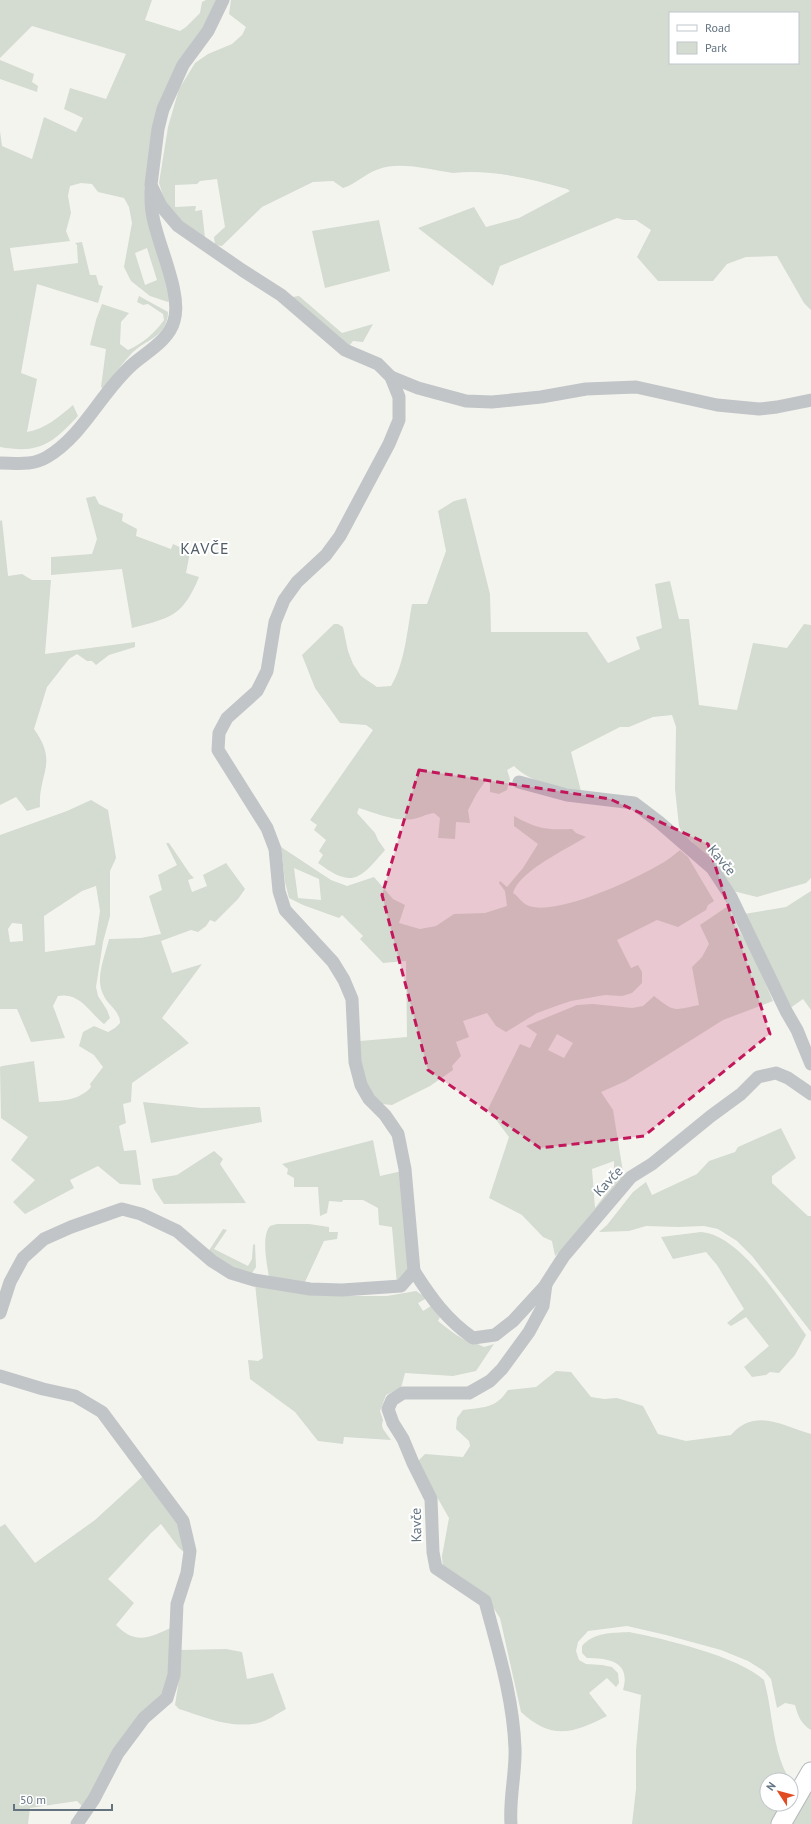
<svg xmlns="http://www.w3.org/2000/svg" width="811" height="1824" font-family="'PT Sans',sans-serif">
	<style>
		.green { fill: #d4dbd0; fill-rule: evenodd }
		.lines { fill: none; stroke-linecap: round; stroke-linejoin: round }
		.secondary-casing { stroke: #b4b8bc; stroke-width: 21 }
		.street { stroke: #c1c5c8; stroke-width: 13 }
		.secondary { stroke: #fff; stroke-width: 19 }
		.marked { fill: #c2185b; fill-opacity: 0.2; stroke: #c2185b; stroke-width: 3; stroke-dasharray: 8 5; stroke-linejoin: round }
		.labels { text-anchor: middle; stroke-width: 4; stroke-linejoin: round; paint-order: stroke }
		.street-label { font-size: 14px; fill: #637380; stroke: #fff }
		.quarter-label { font-size: 16px; letter-spacing: 1px; fill: #505c66; stroke: #fff }
	</style>
	<rect width="100%" height="100%" fill="#f4f4ef"/>
	<!-- green -->
	<g class="green">
		<path d="M0,0H152L145,20L180,31L186,27L200,13L202,2L206,0H219L150,154L172,299L168,302L150,296L131,281L124,267L132,223L129,207L124,198L98,192L92,184L81,183L70,186L68,196L71,213L66,231L70,241L10,248L14,271L78,263L77,245L75,243L82,242L90,275H96L99,285L103,286L98,303L37,284L21,373L37,379L27,432C45,429 59,417 73,405L78,416C52,444 39,454 0,447V131L2,146L32,159L44,117L76,132L83,118L64,109L70,88L106,99L126,54L32,26L0,58ZM147,248L157,280L145,285L135,253Z"/>
		<path d="M231,0H811V310L804,303L777,256L746,257L727,264L713,281H658L637,257L651,230L636,220H624L617,218L500,266L493,286L418,228L474,207L486,227L519,218L570,191L567,189C530,179 492,169 453,173C431,170 400,161 379,169C366,173 356,184 343,188L333,181L313,182L262,207L222,246L215,245L214,237L225,227L217,179L200,181L197,184L175,185V207L196,206L195,211L202,210L205,238L202,241L167,208L159,183L168,127L179,89L195,63L208,54L232,44L242,35L246,27L229,14ZM670,13H798V63H670Z"/>
		<path d="M0,60L34,74L32,82L38,86L37,92L0,79Z"/>
		<path d="M379,220L390,271L325,288L312,231Z"/>
		<path d="M139,296L168,312C168,337 144,340 131,354C121,365 112,377 103,389L101,387L106,349L90,345L96,320L102,304L129,313L121,322L120,344L128,350C142,344 155,333 164,320L163,314L148,304L143,305L137,302Z"/>
		<path d="M299,296L342,333L373,324L363,342L353,341L349,346L292,297Z"/>
		<path d="M95,496L99,504L123,514L122,521L137,529L136,536L171,549L173,544L190,552L186,573L199,577C183,616 171,618 132,628L122,569L51,575V557L92,554L97,539L86,498Z"/>
		<path d="M466,498L490,594L491,632H587L608,663L640,649L636,637L662,628L655,584L670,581L679,619H689L699,705L737,710L753,643L787,648L804,624L811,625V878L806,883L757,897L729,890L692,841L683,836L679,826L675,789L676,727L672,715L653,717L629,727H620L571,752L581,791C556,786 532,784 514,766L507,770L510,779L507,790L499,794L490,792V783L487,779L477,793L468,810L470,823L456,822L455,839L438,838L440,818L434,813C426,814 420,818 413,819C396,822 375,813 359,808L357,813L375,833L378,840L385,850C360,879 353,889 318,863L323,855L319,851L326,840L314,830L317,825L310,820L373,730L366,725L340,723L315,688L302,655L334,624H338L343,627L348,651L353,664L361,676L377,687L391,686C405,663 407,631 412,604H427L446,551L438,511L454,501Z"/>
		<path d="M2,520L8,576L22,574L32,580H51L45,654L135,642V647L109,655L96,665L92,661H87L77,654L69,659L47,687L34,729C59,764 38,773 40,807L27,811L16,797L0,805V521Z"/>
		<path d="M91,800L108,810L116,858L110,871V916L103,942L96,987L98,996L107,1010L110,1018L104,1024C89,1012 80,992 58,996L53,1006L65,1038L31,1042L17,1009H0V835L67,811ZM96,886L100,911L95,945L45,952L44,916L82,891ZM12,923L22,924L23,941L10,942L8,929Z"/>
		<path d="M514,816C537,829 547,830 572,829L576,833L586,837C567,849 519,871 513,893C518,896 522,903 527,905C553,918 633,880 657,866C665,862 673,856 680,850L688,857L714,901L708,905L706,910L678,927L657,920L617,940L631,968L638,965L642,972V983L632,993L622,996L605,995L571,1001L559,1005L537,1013L506,1032L496,1026L487,1013L463,1021L469,1037L456,1042L461,1056L452,1066L453,1070L430,1086L392,1105L382,1104C361,1083 361,1069 360,1041L407,1037L406,961L383,963L360,939L363,936L342,915L339,918L303,905L289,898L285,882L281,847L331,880L347,886L374,877L393,899L405,905L399,923L420,929L436,926L454,914L485,913L507,906L505,891L499,883L500,881L507,887L523,868L538,844L514,826ZM294,868L319,879L321,900L298,898Z"/>
		<path d="M166,843H169L190,874L194,878L188,880L192,892L207,886L203,875L226,863L245,889L238,899L215,922L210,920L206,926L198,932L191,930L161,941L172,973L202,964L162,1018L189,1043L132,1083L131,1102L123,1104L126,1123L119,1126L124,1151L136,1150L141,1185L120,1184L98,1166L70,1180L74,1188L25,1214L13,1202L35,1180L11,1160L28,1137L1,1118L0,1067L2,1066L34,1061L39,1102C58,1101 78,1102 91,1087L90,1084L103,1067L94,1055L79,1046L83,1032L94,1026L108,1032L115,1028L120,1023C120,1010 107,1005 103,994C95,978 105,956 109,939L141,938L161,934L149,896L162,890L158,875L177,865Z"/>
		<path d="M811,891V1010L803,999L786,1011L744,914L786,907Z"/>
		<path d="M728,906L741,934L749,945L773,1001L723,1020L626,1081L601,1092L613,1110L624,1178L577,1234L555,1256L552,1241L543,1237L522,1215L489,1198L509,1137L488,1109L520,1044L530,1048L537,1034L526,1026L577,1005L593,1004L632,1008L643,1006L654,996C675,1013 674,1010 699,1005L692,967L702,957L709,944L700,925ZM557,1034L573,1043L564,1058L548,1050ZM614,1161V1183L595,1208L592,1169Z"/>
		<path d="M143,1102L201,1108L260,1107L262,1122L151,1143Z"/>
		<path d="M781,1128L796,1158L772,1176V1183L808,1216H811V1332L752,1256L737,1241L718,1229L704,1226L678,1227L646,1226L629,1231L599,1232L607,1225L633,1192L646,1182L652,1195L697,1174L709,1161L735,1152L738,1147Z"/>
		<path d="M373,1140L380,1176L402,1171L412,1263L397,1285L392,1227L379,1225L378,1208L363,1200H343L342,1202L329,1201L327,1213L320,1216L318,1187H294V1178L287,1174L288,1169L282,1164Z"/>
		<path d="M214,1151L223,1159L220,1164L246,1203L164,1204L154,1189L152,1179L177,1175Z"/>
		<path d="M277,1224H309L329,1227V1232H338L337,1239L324,1241L304,1284L269,1277C267,1264 261,1236 270,1226Z"/>
		<path d="M223,1229L227,1230L214,1249L248,1266L252,1259L253,1245L255,1244L256,1267L252,1273L238,1270L208,1252Z"/>
		<path d="M701,1232C740,1234 784,1305 806,1335L795,1355L779,1373L770,1372L766,1375L752,1377L744,1367L769,1346L746,1317L731,1326L727,1323L744,1309L717,1265L706,1252L673,1259L661,1237Z"/>
		<path d="M255,1284L328,1296H387L416,1291L427,1298L418,1303L423,1311L431,1306L440,1317L438,1321C446,1327 454,1334 463,1339C470,1342 477,1343 484,1347L494,1344L476,1371L453,1376L405,1373L401,1388L386,1395L380,1411L383,1420L382,1425L383,1429L391,1440L344,1437L343,1444L318,1441L295,1412L250,1379L248,1360L258,1361L263,1358Z"/>
		<path d="M556,1371L571,1372L591,1397L604,1399L617,1398L643,1406L658,1434L686,1441L731,1435C755,1407 783,1426 811,1434V1730C801,1724 798,1716 795,1705L785,1703L777,1708L771,1679L764,1671L748,1661L721,1650L666,1635L627,1626L588,1631L578,1642L576,1651L579,1660L586,1664L602,1665L612,1667L618,1673L619,1683L616,1687L607,1678L589,1693L607,1716C573,1734 551,1740 521,1712L500,1618L489,1601L443,1569L442,1556L449,1518L417,1462L425,1454L463,1457L470,1446L469,1441L456,1429L457,1418L463,1410C484,1407 495,1409 508,1390L536,1387Z"/>
		<path d="M142,1477L168,1508L179,1526L186,1554L179,1548L161,1524L151,1533L108,1579L134,1603L116,1625C137,1646 150,1637 173,1627L167,1690L86,1810L77,1801L30,1808L28,1824H0V1527L5,1524L35,1563L95,1520Z"/>
		<path d="M629,1632C665,1639 737,1656 764,1680C773,1711 772,1752 790,1780H767V1804H784L774,1824H632L636,1789V1750L641,1695L623,1690C631,1662 610,1658 587,1658L582,1653V1646C594,1632 612,1633 629,1632Z"/>
		<path d="M226,1649L242,1652L247,1679L273,1673L286,1709C277,1714 267,1721 258,1723C230,1729 205,1717 179,1709L175,1705L180,1673V1650Z"/>
		<path d="M811,1787V1824H791Z"/>
	</g>
	<g class="lines">
		<!-- secondary casing -->
		<g class="secondary-casing">
			<path id="secondary" d="M781,1824L811,1772"/>
		</g>
		<!-- street -->
		<g class="street">
			<path d="M391,377L418,388L466,401L492,402L541,397L586,389L636,387L717,405L759,409L777,407L811,400"/>
			<path d="M0,463C16,463 32,466 47,457C84,435 101,392 133,364C147,352 169,340 174,321C183,293 156,242 152,212C151,205 151,198 151,191"/>
			<path d="M519,782L567,795L634,803L659,822L712,868L731,897L786,1011L797,1030L811,1064"/>
			<path d="M414,1271C431,1298 447,1320 473,1338L495,1335L513,1321L546,1285"/>
			<path d="M0,1313L10,1282L23,1258L44,1239L71,1227L122,1209L141,1214L177,1231L212,1261L231,1273L254,1280L310,1289L342,1290L401,1286L414,1271L405,1169L398,1134L385,1115L369,1099L361,1085L355,1062L352,999L344,980L333,962L285,910L279,891L275,849L267,828L218,750L219,733L227,718L257,691L267,671L275,622L284,600L297,582L326,555L340,536L389,444L399,420V397L391,377L378,364L345,350L281,295L242,270L178,226L161,206L151,185L158,129L163,109L183,65L208,31L223,0"/>
			<path d="M0,1376L43,1389L75,1396L102,1412L183,1521L190,1551L187,1573L177,1604L174,1675L167,1698L144,1718L118,1753L94,1799L77,1824"/>
			<path d="M511,1824C509,1798 516,1773 515,1748C513,1697 498,1650 485,1601L436,1568L433,1552L431,1499L413,1463L403,1439L393,1423L388,1409L392,1400L403,1393H469L490,1381L502,1369L529,1332L543,1306L546,1284L564,1256L631,1177L652,1164L711,1116L741,1094L758,1077L776,1073L788,1078L811,1094"/>
		</g>
		<!-- secondary -->
		<use href="#secondary" class="secondary"/>
	</g>
	<!-- marked area -->
	<path class="marked" d="M419,770L610,799L708,844L770,1034L644,1136L540,1148L428,1070L382,895Z"/>
	<g class="labels">
		<!-- street labels -->
		<g class="street-label">
			<text transform="translate(722 860) rotate(50)" y="5">Kavče</text>
			<text transform="translate(608 1181) rotate(-47)" y="5">Kavče</text>
			<text transform="translate(416 1525) rotate(-91)" y="5">Kavče</text>
		</g>
		<!-- quarter labels -->
		<g class="quarter-label">
			<text x="205" y="554">KAVČE</text>
		</g>
	</g>
	<!-- legend -->
	<rect x="669" y="12" width="130" height="52" fill="#ffffff" stroke="#c1c7cc"/>
	<rect x="677" y="25" width="20" height="6" fill="#ffffff" stroke="#c1c7cc"/>
	<text x="705" y="32" font-size="12" fill="#637380">Road</text>
	<rect x="677" y="42" width="20" height="12" fill="#d4dbd0" stroke="#c1c7cc"/>
	<text x="705" y="52" font-size="12" fill="#637380">Park</text>
	<!-- north arrow -->
	<g transform="translate(779 1792) rotate(306)"><circle r="19" fill="#ffffff" stroke="#c1c7cc"/>
	<path d="M0-3L7 15L0 10L-7 15Z" fill="#e14c22"/>
	<text y="-6" font-size="11" font-weight="bold" text-anchor="middle" fill="#637380">N</text>
	</g>
	<!-- scale -->
	<path d="M14 1804v6h98v-6" fill="none" stroke="#637380" stroke-width="2"/>
	<text x="20" y="1804" font-size="12" fill="#637380" stroke="#ffffff" stroke-width="3" paint-order="stroke">50 m</text>
</svg>
